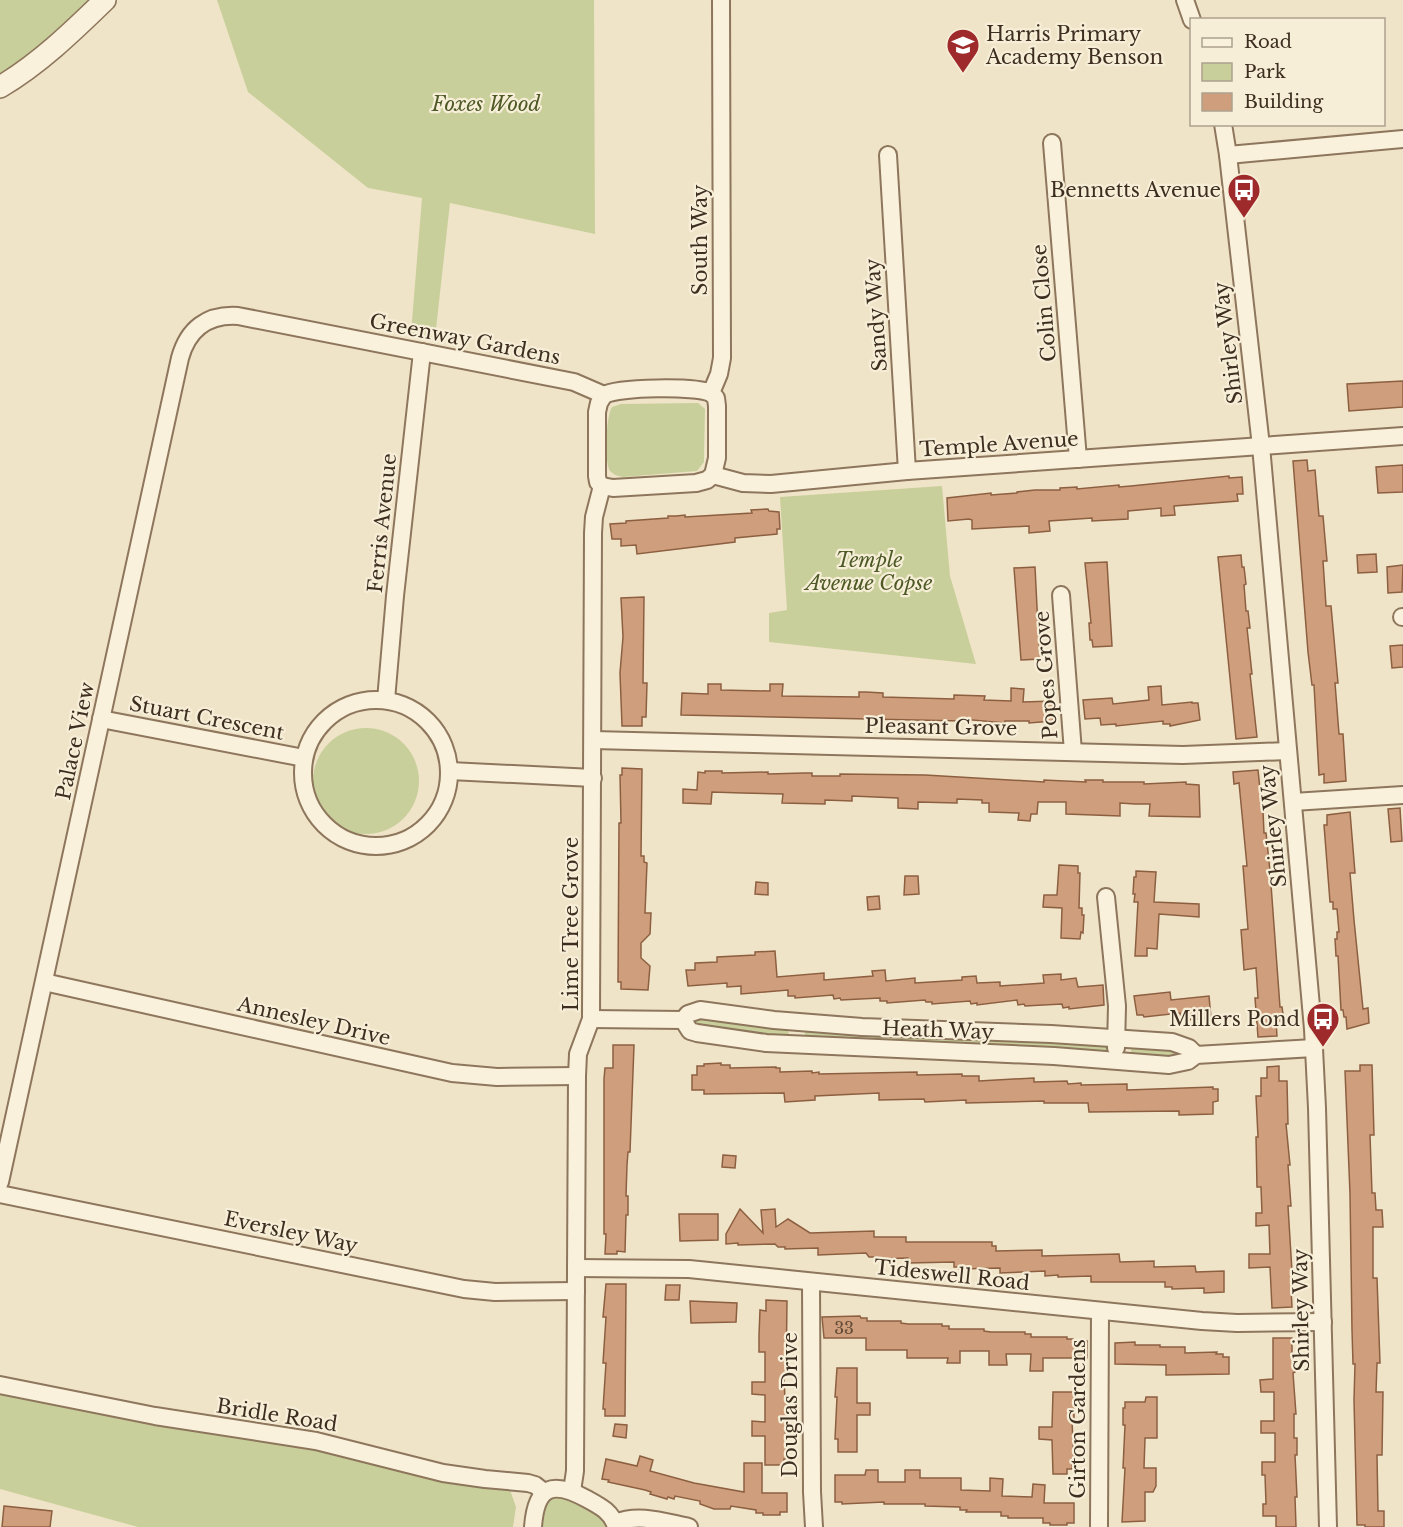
<svg xmlns="http://www.w3.org/2000/svg" width="1403" height="1527" font-family="'Libre Baskerville',serif">
	<style>
		.green { fill: #c9cf9b }
		.building { fill: #cf9f7d; stroke: #8d5f41; stroke-width: 1.5 }
		.lines { fill: none; stroke-linecap: round; stroke-linejoin: round }
		.minor-casing { stroke: #8d765c; stroke-width: 20 }
		.tertiary-casing { stroke: #8d765c; stroke-width: 24 }
		.minor { stroke: #faf1dc; stroke-width: 16 }
		.tertiary { stroke: #faf1dc; stroke-width: 21 }
		.labels { text-anchor: middle; stroke-width: 4.5; stroke-linejoin: round; paint-order: stroke }
		.number-label { font-size: 16px; fill: #624a37 }
		.poi-label { font-size: 20px; fill: #3d2e20; stroke: #f7eed8; text-anchor: end }
		.park-label { font-size: 20px; font-style: italic; fill: #4d5a26; stroke: #f7eed8 }
		.street-label { font-size: 20px; fill: #3d2e20; stroke: #f7eed8 }
	</style>
	<rect width="100%" height="100%" fill="#f0e4c8"/>
	<!-- green -->
	<g class="green">
		<path d="M0,0H98L0,79Z"/>
		<path d="M217,0H594L595,234L450,203L435,338L411,333L422,198L368,188L248,92Z"/>
		<path d="M698,403L705,409L704,457V462L697,471L623,477C618,476 614,475 610,471C604,462 606,416 612,407L621,404Z"/>
		<path d="M942,486L950,576L976,664L769,642V613L787,610L780,497Z"/>
		<circle cx="366" cy="781" r="53"/>
		<path d="M693,1017L787,1028L789,1033L786,1036L781,1037L695,1026L691,1019Z"/>
		<path d="M808,1029L1106,1043L1109,1048L1106,1052L805,1037V1031Z"/>
		<path d="M1131,1047L1183,1050L1181,1058L1131,1054Z"/>
		<path d="M0,1390L286,1443L509,1487L516,1507L513,1527H138L0,1489Z"/>
		<path d="M561,1496C577,1498 600,1512 608,1527H542C543,1512 544,1500 561,1496Z"/>
	</g>
	<!-- building -->
	<g class="building">
		<path d="M1403,381V407L1349,411L1347,384Z"/>
		<path d="M1307,460L1308,471L1315,470L1319,516H1323L1327,561H1323L1326,606H1331L1338,683H1335L1339,734H1343L1346,781L1324,783V774L1319,775L1314,685H1312L1308,652L1293,461Z"/>
		<path d="M1403,465V492L1378,493L1376,467Z"/>
		<path d="M1229,476V478L1242,477L1243,494H1237L1238,501L1174,506L1175,515L1161,516V508L1128,511V519L1092,521V518L1049,521L1050,531L1029,533V526L972,529V520L969,519L948,521L947,498L991,493V495L1017,493V492L1035,490H1060V488L1077,487V489L1119,485V487L1131,486Z"/>
		<path d="M768,509L769,511L779,512L780,529H777V534L735,538V542L637,554L636,545L621,546V539H612L610,524L626,523V521L668,518V516H676L685,515V517L752,513L751,510Z"/>
		<path d="M1376,554L1377,572L1358,573L1357,555Z"/>
		<path d="M1241,555L1242,567H1244L1246,584L1244,585L1246,611H1248L1250,628H1247L1252,674H1250L1257,737L1236,739L1218,557Z"/>
		<path d="M1107,562L1112,646L1093,647L1092,640H1090L1089,623H1091L1085,563Z"/>
		<path d="M1403,565L1402,592L1388,593L1387,567Z"/>
		<path d="M1035,567L1038,627H1040L1042,644H1039L1041,659L1021,660L1014,568Z"/>
		<path d="M644,597L643,683H647L646,717H642V726H622L620,673L623,637L621,598Z"/>
		<path d="M1403,645V667L1392,668L1390,646Z"/>
		<path d="M708,684H721V690L770,691V684H783L782,696L859,697V692H866L883,693V697L954,699V695L985,696L984,700L1011,701V688L1024,689L1023,702L1053,701V721L1029,723V721H1005V723L962,719V721L681,715L682,693L708,694Z"/>
		<path d="M1161,686L1162,705L1192,702V703H1198L1200,720L1170,726V724H1163V721L1116,726V724L1101,725L1100,718L1085,719L1083,700L1112,698L1113,704L1149,700L1148,687Z"/>
		<path d="M622,768L642,769L641,856H644V862L647,863L645,913H651L650,934L641,943V958L650,966L648,990L621,989V982H618L619,823H621L620,775H622Z"/>
		<path d="M1258,770L1260,789H1262L1264,833H1266L1270,871L1280,1007H1282L1284,1021H1276L1277,1036L1258,1037L1255,998H1258L1256,968L1244,970L1241,930L1248,929L1243,866H1247L1239,783L1234,784L1233,772Z"/>
		<path d="M705,771H722V773L768,772V774L804,773H812V776H840V774L925,775L1044,782V780L1086,782L1085,780H1103V782H1144V784L1186,782V784L1199,785L1200,817L1149,816L1150,804H1135L1120,803V816L1066,814V802H1038L1037,814H1031L1030,821L1018,820L1019,813L989,812V803H982V800L957,799V803L918,802V809L898,808V798L852,796V801L825,800V804L782,803L783,794L742,793L712,792L711,804L683,803V789L697,790L698,772L705,773Z"/>
		<path d="M1400,808L1402,841L1391,842L1388,809Z"/>
		<path d="M1350,812L1355,873H1350L1354,920L1363,1009L1368,1008L1369,1023L1347,1029L1346,1017H1344L1343,1010H1341L1338,956H1336L1335,939H1337V932H1339L1337,909H1333V902H1330L1324,825H1327V815Z"/>
		<path d="M1059,865L1078,866V873H1080L1079,908H1082V915H1084L1083,933L1081,932L1080,939L1061,938L1062,908L1043,907L1044,895H1057Z"/>
		<path d="M1136,871L1156,872L1154,902L1199,904V917L1159,914L1157,949L1147,948V956H1135L1138,902H1134L1135,894H1133L1134,877H1136Z"/>
		<path d="M905,876H918L919,894L904,895Z"/>
		<path d="M756,882L768,883V895L755,894Z"/>
		<path d="M879,896L880,909L868,910L867,897Z"/>
		<path d="M775,951L777,977L824,973V980L873,976L872,971L885,970L886,981L915,978V983L962,980V977L976,976L977,983L1000,982V986L1044,983L1043,975L1061,974V980L1076,978L1078,987L1103,985L1104,1005L1069,1009V1007L1063,1008L1062,1004L1025,1006L1024,1004L1018,1005L1017,1000L977,1005V1003L971,1004L970,1001L932,1004V1002H926L925,1000L887,1003V1001H880V998L841,1000L840,998L834,999L833,995L795,998V996H788V990L741,994V986L727,987V983L688,986L686,970H695V963L717,962V957L755,955V952Z"/>
		<path d="M1170,992L1171,1000L1209,996L1211,1018L1187,1020V1018L1181,1019L1180,1013L1144,1017L1143,1015H1137L1134,996Z"/>
		<path d="M613,1045H634L630,1152H628L627,1165L626,1196H628V1215H626L625,1252L617,1251V1254H605L606,1234H604V1079L605,1068H613Z"/>
		<path d="M721,1063V1065H730V1068L776,1067V1068H780V1072L812,1071V1073L819,1072V1074L917,1072V1075L962,1074V1076H979V1081L1034,1078V1082L1067,1081L1068,1084L1081,1083V1085L1127,1084V1090L1213,1087V1089H1218V1101L1213,1102V1114L1179,1115V1111L1089,1112L1088,1103H1044V1101L966,1103V1100L925,1102L924,1099L879,1100V1093L815,1096V1100L785,1102L784,1093L704,1094V1090H692V1075H697V1066H704V1064Z"/>
		<path d="M1360,1065H1372L1374,1135H1370L1372,1193H1375L1376,1210H1382L1383,1227H1373V1278H1377L1380,1363H1377L1376,1392H1383L1382,1455H1377L1378,1511H1384V1527H1365V1525H1357L1354,1400L1355,1364H1353L1352,1330L1350,1194L1345,1071H1360Z"/>
		<path d="M1279,1066V1081H1287L1288,1124H1286L1290,1165H1288L1291,1206H1288L1293,1288H1291L1292,1307L1272,1308L1270,1267L1249,1268V1254H1270L1269,1225L1256,1226V1213H1262L1261,1187H1257L1256,1137H1258L1256,1096H1261V1078H1267V1067Z"/>
		<path d="M723,1155L736,1156L735,1168L722,1167Z"/>
		<path d="M740,1209L763,1233L761,1210L775,1209L776,1227L788,1219L810,1233L874,1231V1237H906V1242H992V1246H996V1251L1042,1250V1256L1119,1254L1120,1262L1154,1261V1267L1195,1266L1196,1272L1224,1271V1292L1204,1293V1288L1172,1289V1287H1165V1282H1091V1276L1058,1277V1275L1045,1276V1271L1000,1273V1268L959,1269V1267H954V1262L909,1263L908,1258L875,1259V1257H869L866,1253L818,1255V1248L785,1249V1247H778L775,1244L738,1245V1243L726,1244V1234Z"/>
		<path d="M679,1214H718V1240L680,1241Z"/>
		<path d="M606,1284H626L625,1416H605V1409H603L606,1363H603L606,1317H603Z"/>
		<path d="M666,1285H680L679,1300H665Z"/>
		<path d="M766,1300L787,1301L786,1376H784L785,1400H787V1417H785L786,1459H784V1465H765V1436H752V1421L765,1422V1395L752,1394V1382H765V1352H759V1335L760,1310L766,1311Z"/>
		<path d="M690,1301L737,1303L736,1322L691,1323Z"/>
		<path d="M860,1316L861,1318H867V1321H901V1323L908,1324H942V1326H949V1329H984V1331L991,1332H1025V1334H1031V1337H1067V1339H1073V1341H1087V1358H1043V1371H1030L1031,1354H1006L1007,1365H989V1351H960V1363H947L948,1358H907V1350H866V1338H824L822,1317Z"/>
		<path d="M1273,1338H1292V1355H1294L1295,1372L1293,1373L1296,1414H1294V1438H1297V1455H1295L1297,1497H1295L1296,1527H1276V1516H1263V1504H1266L1265,1475H1262V1462H1275V1433H1261V1421H1274V1392H1261L1260,1380L1273,1379Z"/>
		<path d="M1135,1342V1345H1160V1347H1185V1353L1217,1352L1216,1354H1223V1357H1229V1374L1166,1375V1365L1115,1364V1343Z"/>
		<path d="M837,1368H857V1403H870V1415H857V1452H838V1439H835L837,1397H835Z"/>
		<path d="M1053,1392H1074V1421H1072L1074,1463H1072V1469H1067V1474H1053L1052,1440L1039,1439V1427H1052Z"/>
		<path d="M1146,1397H1157V1438H1145L1144,1468H1156V1486L1153,1492H1145V1521L1122,1522L1125,1468H1123L1125,1425H1123V1408H1125V1402H1145Z"/>
		<path d="M615,1424L627,1425L626,1438L613,1436Z"/>
		<path d="M640,1456L653,1460L650,1471L694,1483L744,1492V1463H762V1493H787V1512H780V1515H763V1513H756V1510L731,1506L730,1509H714L700,1504V1501L675,1496L674,1499L668,1497L667,1499L650,1494L651,1492L645,1490L608,1482L609,1480L602,1479L606,1459L637,1466Z"/>
		<path d="M866,1470H878V1482H905V1470H920V1478H961V1490L990,1491V1478L1003,1479L1002,1496L1032,1497L1033,1484L1045,1485L1044,1503H1074V1523H1067V1525H1050V1523H1043V1518H1008V1516H1001V1512H966L967,1510H960V1507L925,1506V1504H884V1502L842,1504V1502H835V1475H865Z"/>
		<path d="M4,1506L52,1511L50,1527H2Z"/>
	</g>
	<g class="lines">
		<!-- minor casing -->
		<g class="minor-casing">
			<g id="minor">
				<path d="M1185,0L1192,20"/>
				<path d="M1223,124L1228,155L1261,446L1313,1029L1317,1108L1328,1527"/>
				<path d="M1052,143L1078,459"/>
				<path d="M888,155L907,471"/>
				<path d="M1228,155L1403,139"/>
				<path d="M711,393L719,374L722,358L721,0"/>
				<path d="M711,393L716,398L717,406V458L713,475"/>
				<path d="M604,395C618,387 696,386 711,393"/>
				<path d="M713,475L743,483L771,484L907,471L1403,436"/>
				<path d="M602,486L613,488L696,483L707,480L713,475"/>
				<path d="M1061,595L1073,752"/>
				<path d="M1402,617H1403"/>
				<circle cx="376" cy="773" r="73"/>
				<path d="M386,700L395,596L422,352"/>
				<path d="M101,719L304,758"/>
				<path d="M593,740L1183,755L1287,751"/>
				<path d="M450,771L593,778"/>
				<path d="M1293,802L1403,795"/>
				<path d="M1106,897L1117,1006L1116,1048"/>
				<path d="M44,982L452,1073L497,1077L577,1076"/>
				<path d="M591,1019L683,1020L690,1031L697,1033L766,1043L1054,1056L1169,1065L1188,1061L1196,1055L1314,1048"/>
				<path d="M683,1020L688,1014L700,1010L774,1020L862,1027L1051,1034L1172,1042L1189,1048L1196,1055"/>
				<path d="M0,1182L180,358C188,329 207,314 238,316L574,382L604,395"/>
				<path d="M0,1194L464,1289L495,1292L576,1291"/>
				<path d="M576,1268L689,1269L1202,1321L1237,1323L1323,1322"/>
				<path d="M811,1283L812,1492L814,1527"/>
				<path d="M0,1385L155,1416L316,1441L443,1473L485,1479L528,1483L535,1485L544,1492"/>
				<path d="M572,1491L575,1471L577,1076L578,1054L591,1019L593,533L594,517L602,486L598,482L597,476V412L599,403L604,395"/>
				<path d="M615,1523C639,1513 664,1522 689,1527"/>
				<path d="M533,1527C536,1486 552,1480 587,1499C600,1506 612,1512 616,1527"/>
				<path d="M1099,1527L1100,1312"/>
			</g>
		</g>
		<!-- tertiary casing -->
		<g class="tertiary-casing">
			<path id="tertiary" d="M0,87C39,64 72,32 105,0"/>
		</g>
		<!-- minor -->
		<use href="#minor" class="minor"/>
		<!-- tertiary -->
		<use href="#tertiary" class="tertiary"/>
	</g>
	<!-- icons -->
	<defs>
		<g id="school-pin" transform="scale(1.725)"><path d="M0 17L-7.5 6A9.5 9.5 0 1 1 7.5 6Z" fill="#9e2a2b" stroke="#f7eed8"/><path d="M0-5L7-2L0 1L-7-2ZM-4 1L0 2.5L4 1V4Q0 6-4 4Z" fill="#fff"/></g>
		<g id="bus-pin" transform="scale(1.725)"><path d="M0 17L-7.5 6A9.5 9.5 0 1 1 7.5 6Z" fill="#9e2a2b" stroke="#f7eed8"/><path d="M-5-6H5V4H4V6H2V4H-2V6H-4V4H-5ZM-3.5-4V0h7V-4ZM-3.5 1.2v1.5H-2V1.2ZM2 1.2v1.5H3.5V1.2Z" fill="#fff"/></g>
	</defs>
	<g fill-rule="evenodd">
		<use href="#school-pin" x="963" y="45"/>
		<use href="#bus-pin" x="1244" y="190"/>
		<use href="#bus-pin" x="1323" y="1019"/>
	</g>
	<g class="labels">
		<!-- number labels -->
		<g class="number-label">
			<text x="844" y="1334">33</text>
		</g>
		<!-- poi labels -->
		<g class="poi-label">
			<text x="986" y="41" text-anchor="start">Harris Primary<tspan x="986" dy="23">Academy Benson</tspan></text>
			<text x="1221" y="197">Bennetts Avenue</text>
			<text x="1300" y="1026">Millers Pond</text>
		</g>
		<!-- park labels -->
		<g class="park-label">
			<text x="486" y="111">Foxes Wood</text>
			<text x="869" y="567">Temple<tspan x="869" dy="23">Avenue Copse</tspan></text>
		</g>
		<!-- street labels -->
		<g class="street-label">
			<text transform="translate(700 240) rotate(-90)" y="7">South Way</text>
			<text transform="translate(1044 303) rotate(-95)" y="7">Colin Close</text>
			<text transform="translate(876 315) rotate(-94)" y="7">Sandy Way</text>
			<text transform="translate(465 339) rotate(11)" y="7">Greenway Gardens</text>
			<text transform="translate(1228 343) rotate(-97)" y="7">Shirley Way</text>
			<text transform="translate(999 444) rotate(-4)" y="7">Temple Avenue</text>
			<text transform="translate(382 523) rotate(-84)" y="7">Ferris Avenue</text>
			<text transform="translate(1046 675) rotate(-94)" y="7">Popes Grove</text>
			<text transform="translate(207 718) rotate(11)" y="7">Stuart Crescent</text>
			<text transform="translate(941 727) rotate(1)" y="7">Pleasant Grove</text>
			<text transform="translate(75 741) rotate(-78)" y="7">Palace View</text>
			<text transform="translate(1273 826) rotate(-96)" y="7">Shirley Way</text>
			<text transform="translate(571 924) rotate(-90)" y="7">Lime Tree Grove</text>
			<text transform="translate(314 1021) rotate(13)" y="7">Annesley Drive</text>
			<text transform="translate(938 1030) rotate(2)" y="7">Heath Way</text>
			<text transform="translate(291 1232) rotate(12)" y="7">Eversley Way</text>
			<text transform="translate(952 1275) rotate(6)" y="7">Tideswell Road</text>
			<text transform="translate(1301 1310) rotate(-91)" y="7">Shirley Way</text>
			<text transform="translate(790 1405) rotate(-90)" y="7">Douglas Drive</text>
			<text transform="translate(277 1415) rotate(9)" y="7">Bridle Road</text>
			<text transform="translate(1078 1419) rotate(-90)" y="7">Girton Gardens</text>
		</g>
	</g>
	<!-- legend -->
	<rect x="1190" y="18" width="195" height="108" fill="#f7eed8" stroke="#ada18e" stroke-width="1.5"/>
	<rect x="1202" y="38" width="30" height="9" fill="#faf1dc" stroke="#ada18e" stroke-width="1.5"/>
	<text x="1244" y="48" font-size="18" fill="#3d2e20">Road</text>
	<rect x="1202" y="63" width="30" height="18" fill="#c9cf9b" stroke="#ada18e" stroke-width="1.5"/>
	<text x="1244" y="78" font-size="18" fill="#3d2e20">Park</text>
	<rect x="1202" y="93" width="30" height="18" fill="#cf9f7d" stroke="#ada18e" stroke-width="1.5"/>
	<text x="1244" y="108" font-size="18" fill="#3d2e20">Building</text>
</svg>
